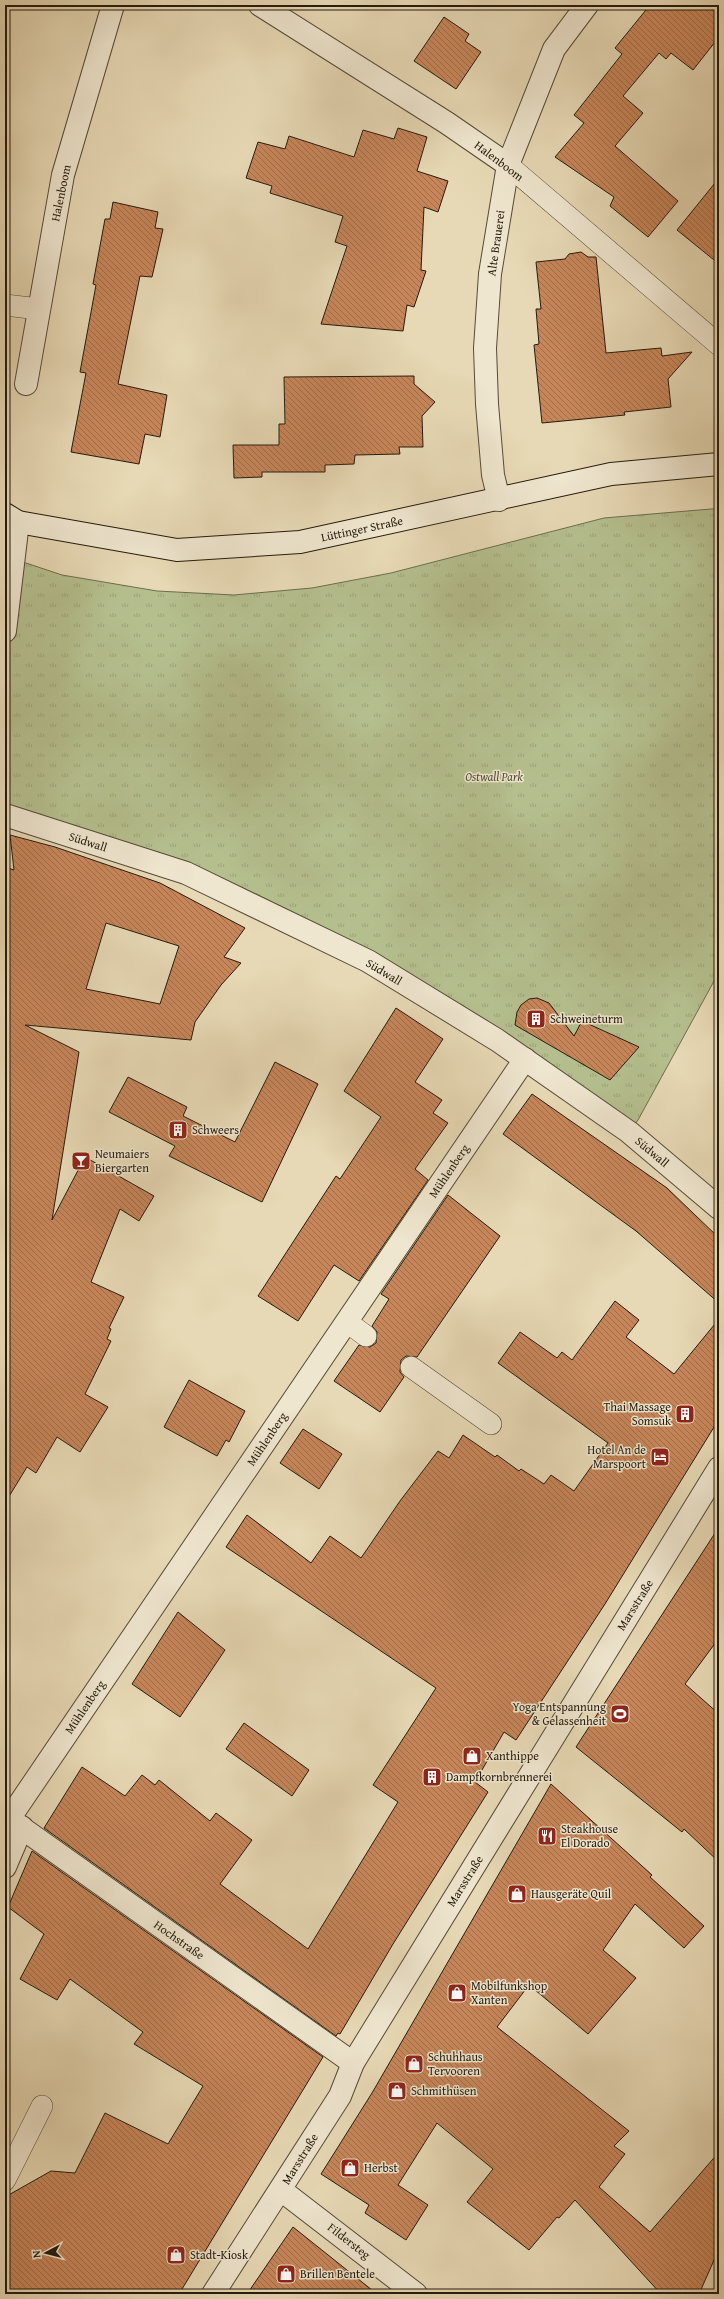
<svg xmlns="http://www.w3.org/2000/svg" width="724" height="2299" font-family="'Gentium Book Plus',serif">
	<style>
		.park { fill: url(#park-tufts); stroke: #6d6d4e }
		.building { fill: url(#building-back-hatch); stroke: #251b0d; fill-rule: evenodd }
		.lines { fill: none; stroke-linecap: round; stroke-linejoin: round }
		.lane-casing { stroke: #564a37; stroke-width: 22 }
		.street-casing { stroke: #564a37; stroke-width: 24 }
		.secondary-casing { stroke: #251b0d; stroke-width: 24 }
		.lane { stroke: #efe6cf; stroke-width: 21 }
		.street { stroke: #efe6cf; stroke-width: 22 }
		.secondary { stroke: #efe6cf; stroke-width: 22 }
		.labels { text-anchor: middle; stroke-width: 3; stroke-linejoin: round; paint-order: stroke }
		.street-label { font-size: 12px; fill: #251b0d; stroke: #efe6cf }
		.park-label { font-size: 12px; font-style: italic; fill: #504c34; stroke: #efe6cf }
		.poi-label { font-size: 12px; fill: #251b0d; stroke: #efe6cf; text-anchor: start }
	</style>
	<defs>
		<pattern id="park-tufts" width="24" height="20" patternUnits="userSpaceOnUse"><rect width="24" height="20" fill="#b5bf8e"/><path d="M3 7l-1-3M5 7V3M7 7l1-3M15 17l-1-3M17 17v-4M19 17l1-3" fill="none" stroke="#9ca479"/></pattern>
		<pattern id="building-back-hatch" width="6" height="6" patternUnits="userSpaceOnUse"><rect width="6" height="6" fill="#c7865a"/><path d="M-1 5l2 2M0 0l6 6M5-1l2 2" fill="none" stroke="#a16d49"/></pattern>
	</defs>
	<rect width="100%" height="100%" fill="#e7d9b5"/>
	<filter id="stains"><feTurbulence type="fractalNoise" baseFrequency=".005" numOctaves="4"/><feColorMatrix values="0 0 0 0 .2 0 0 0 0 .09 0 0 0 0 .02 0 0 0 .5 -.17"/></filter>
	<radialGradient id="worn" r=".72"><stop offset=".6" stop-color="#630" stop-opacity="0"/><stop offset="1" stop-color="#630" stop-opacity=".3"/></radialGradient>
	<!-- park -->
	<path class="park" d="M711,509H719V972L638,1120L629,1132L525,1059L186,873L5,815V556L62,575L157,591L234,595L312,588L391,573L604,518Z"/>
	<!-- building -->
	<g class="building">
		<path d="M650,5H719V37L693,70L671,53L666,59L659,53L623,96L643,113L615,146L678,201L648,237L610,206L614,197L555,157L584,123L574,115L622,54L615,48Z"/>
		<path d="M444,17L469,34L465,41L481,52L456,89L414,61Z"/>
		<path d="M398,128L427,137L417,171L448,181L438,212L424,207L421,270L426,271L414,307L407,305L403,331L321,324L347,246L335,242L343,216L270,193L272,186L246,178L258,142L285,149L289,136L354,157L363,130L394,139Z"/>
		<path d="M719,178V264L677,230Z"/>
		<path d="M113,202L158,212L155,228L163,229L152,277L140,276L118,384L167,395L160,437L145,434L139,464L71,452L86,373L80,372L96,285L93,284L105,219H110Z"/>
		<path d="M581,252L588,257H596L606,353L661,348L662,356L692,352L668,379L671,407L624,412L625,415L542,423L534,345L539,344L536,309H541L536,262L565,259L569,254Z"/>
		<path d="M414,376V384L435,402L422,416L423,447H399L400,454L355,455L354,464L325,465V472H262V477L234,478L233,445H279V424H285L284,377Z"/>
		<path d="M10,835L55,847L160,883L245,928L224,957L241,963L221,985L195,1022L191,1040L25,1025L79,1052L52,1220L85,1157L154,1196L139,1221L120,1209L91,1282L124,1297L109,1328L111,1329L107,1339L111,1341L85,1394L108,1407L80,1452L57,1437L36,1473L27,1467L5,1503V867L14,870ZM106,923L179,946L160,1004L86,989Z"/>
		<path d="M537,998L549,1003L574,1036L582,1021L639,1047L610,1080L515,1025L517,1012L521,1005L529,999Z"/>
		<path d="M396,1008L443,1039L415,1082L442,1100L433,1113L448,1123L415,1169L428,1180L359,1281L334,1265L298,1321L258,1296L336,1176L340,1179L381,1117L344,1091Z"/>
		<path d="M275,1062L318,1084L262,1202L169,1156L175,1146L109,1112L128,1077L187,1107L183,1116L235,1142Z"/>
		<path d="M532,1094L667,1188L719,1238V1303L636,1231L503,1134Z"/>
		<path d="M448,1195L500,1236L417,1357L406,1356L401,1360L400,1372L404,1377L380,1412L334,1381L359,1345L370,1347L376,1343L377,1332L372,1326L389,1299L381,1294Z"/>
		<path d="M615,1301L639,1320L626,1337L674,1374L719,1319V1419L605,1604L516,1740L504,1732L475,1782L488,1792L393,1944L340,2034L338,2033L336,2036L44,1828L82,1767L125,1796L142,1775L155,1785L159,1780L210,1821L216,1813L252,1840L220,1884L308,1949L398,1802L373,1785L436,1688L226,1547L247,1515L311,1563L330,1536L361,1558L400,1501L438,1451L449,1458L463,1435L495,1457L497,1455L519,1471L521,1469L544,1484L551,1475L574,1491L608,1443L498,1363L520,1332L557,1358L562,1352L572,1360Z"/>
		<path d="M189,1380L245,1411L229,1442L226,1440L217,1456L164,1427Z"/>
		<path d="M303,1429L342,1454L319,1489L280,1463Z"/>
		<path d="M719,1527V1638L685,1684L719,1714V1862L684,1829L682,1832L576,1747Z"/>
		<path d="M178,1612L225,1650L180,1717L132,1684Z"/>
		<path d="M244,1723L309,1770L292,1796L226,1749Z"/>
		<path d="M551,1784L652,1875L650,1877L704,1926L684,1948L635,1904L603,1950L636,1978L588,2034L529,1985L497,2027L629,2131L614,2146L625,2154L599,2187L650,2232L719,2152V2249L699,2294H661L575,2200L559,2218L557,2217L529,2250L467,2202L493,2169L437,2123L398,2185L428,2205L406,2240L365,2213L369,2205L321,2174L372,2093Z"/>
		<path d="M32,1851L323,2057L179,2294H5V2197L51,2171L75,2173L105,2113L168,2144L203,2086L134,2044L143,2032L70,1979L57,2000L20,1979L44,1934L8,1907Z"/>
		<path d="M293,2227L377,2294H247Z"/>
	</g>
	<g class="lines">
		<!-- lane casing -->
		<g class="lane-casing">
			<g id="lane">
				<path d="M508,165L719,345"/>
				<path d="M5,305L39,309"/>
				<path d="M347,1322L366,1336"/>
				<path d="M411,1367L491,1424"/>
				<path d="M5,2180L42,2106"/>
			</g>
		</g>
		<!-- street casing -->
		<g class="street-casing">
			<g id="street">
				<path d="M260,5L447,123L508,165"/>
				<path d="M26,384L63,175L113,5"/>
				<path d="M499,500L493,475L487,404L485,348L490,274L508,165L554,49L587,5"/>
				<path d="M5,631L18,522"/>
				<path d="M5,815L186,873L368,961L497,1040L629,1132L719,1208"/>
				<path d="M5,1816L353,2063"/>
				<path d="M9,1819L525,1059"/>
				<path d="M5,1867L22,1827"/>
				<path d="M281,2190L416,2294"/>
				<path d="M213,2294L340,2096L353,2063L719,1468"/>
			</g>
		</g>
		<!-- secondary casing -->
		<g class="secondary-casing">
			<path id="secondary" d="M5,514L18,522L177,550L300,542L611,474L719,464"/>
		</g>
		<!-- lane -->
		<use href="#lane" class="lane"/>
		<!-- street -->
		<use href="#street" class="street"/>
		<!-- secondary -->
		<use href="#secondary" class="secondary"/>
	</g>
	<!-- icons -->
	<defs>
		<g id="building-square" transform="scale(1)"><rect x="-9" y="-9" width="18" height="18" rx="4" fill="#8f2418" stroke="#efe6cf"/><path d="M-4-6H4V6H1V3H-1V6H-4ZM-2.5-4.3h1.7v1.8h-1.7ZM.8-4.3h1.7v1.8H.8ZM-2.5-1h1.7V.8h-1.7ZM.8-1h1.7V.8H.8Z" fill="#fff"/></g>
		<g id="bar-square" transform="scale(1)"><rect x="-9" y="-9" width="18" height="18" rx="4" fill="#8f2418" stroke="#efe6cf"/><path d="M-6-5H6L.8 .8V4.5H3.5V6h-7V4.5H-.8V.8Z" fill="#fff"/></g>
		<g id="hotel-square" transform="scale(1)"><rect x="-9" y="-9" width="18" height="18" rx="4" fill="#8f2418" stroke="#efe6cf"/><path d="M-6-4.5h1.5V1H6V5H4.5V3h-9V5H-6ZM-4 0a1.8 1.8 0 1 1 3.6 0ZM.5 0V-2.5h3Q6-2.5 6 0Z" fill="#fff"/></g>
		<g id="stadium-square" transform="scale(1)"><rect x="-9" y="-9" width="18" height="18" rx="4" fill="#8f2418" stroke="#efe6cf"/><path d="M0-5a6.5 5 0 1 0 0 10a6.5 5 0 1 0 0-10ZM-3.5-1.8h7v3.6h-7Z" fill="#fff"/></g>
		<g id="shop-square" transform="scale(1)"><rect x="-9" y="-9" width="18" height="18" rx="4" fill="#8f2418" stroke="#efe6cf"/><path d="M-5-2.5h2.3a2.7 3.5 0 0 1 5.4 0H5L5.5 6h-11ZM-1.5-2.5h3a1.5 2.3 0 0 0-3 0Z" fill="#fff"/></g>
		<g id="restaurant-square" transform="scale(1)"><rect x="-9" y="-9" width="18" height="18" rx="4" fill="#8f2418" stroke="#efe6cf"/><path d="M-5-6h1v4h1v-4h1v4h1v-4h1v5L-1.5 .5V6h-2V.5L-5-1ZM5-6V6H3V1.5H1.5Q1.5-4 5-6Z" fill="#fff"/></g>
	</defs>
	<g fill-rule="evenodd">
		<use href="#building-square" x="536" y="1019"/>
		<use href="#building-square" x="178" y="1130"/>
		<use href="#bar-square" x="81" y="1161"/>
		<use href="#building-square" x="685" y="1414"/>
		<use href="#hotel-square" x="660" y="1457"/>
		<use href="#stadium-square" x="620" y="1714"/>
		<use href="#shop-square" x="472" y="1756"/>
		<use href="#building-square" x="432" y="1777"/>
		<use href="#restaurant-square" x="547" y="1836"/>
		<use href="#shop-square" x="517" y="1894"/>
		<use href="#shop-square" x="457" y="1993"/>
		<use href="#shop-square" x="414" y="2064"/>
		<use href="#shop-square" x="397" y="2091"/>
		<use href="#shop-square" x="350" y="2168"/>
		<use href="#shop-square" x="176" y="2255"/>
		<use href="#shop-square" x="286" y="2274"/>
	</g>
	<g class="labels">
		<!-- street labels -->
		<g class="street-label">
			<text transform="translate(499 161) rotate(37)" y="4">Halenboom</text>
			<text transform="translate(61 193) rotate(-78)" y="4">Halenboom</text>
			<text transform="translate(496 243) rotate(-82)" y="4">Alte Brauerei</text>
			<text transform="translate(362 529) rotate(-12)" y="4">Lüttinger Straße</text>
			<text transform="translate(88 842) rotate(18)" y="4">Südwall</text>
			<text transform="translate(384 972) rotate(31)" y="4">Südwall</text>
			<text transform="translate(652 1152) rotate(40)" y="4">Südwall</text>
			<text transform="translate(449 1171) rotate(-56)" y="4">Mühlenberg</text>
			<text transform="translate(267 1439) rotate(-56)" y="4">Mühlenberg</text>
			<text transform="translate(635 1605) rotate(-58)" y="4">Marsstraße</text>
			<text transform="translate(85 1707) rotate(-56)" y="4">Mühlenberg</text>
			<text transform="translate(465 1881) rotate(-58)" y="4">Marsstraße</text>
			<text transform="translate(179 1940) rotate(35)" y="4">Hochstraße</text>
			<text transform="translate(300 2159) rotate(-58)" y="4">Marsstraße</text>
			<text transform="translate(349 2241) rotate(38)" y="4">Fildersteg</text>
		</g>
		<!-- park labels -->
		<g class="park-label">
			<text x="494" y="781">Ostwall Park</text>
		</g>
		<!-- poi labels -->
		<g class="poi-label">
			<text x="550" y="1023">Schweineturm</text>
			<text x="192" y="1134">Schweers</text>
			<text x="95" y="1158">Neumaiers<tspan x="95" dy="14">Biergarten</tspan></text>
			<text x="671" y="1411" text-anchor="end">Thai Massage<tspan x="671" dy="14">Somsuk</tspan></text>
			<text x="646" y="1454" text-anchor="end">Hotel An de<tspan x="646" dy="14">Marspoort</tspan></text>
			<text x="606" y="1711" text-anchor="end">Yoga Entspannung<tspan x="606" dy="14">&amp; Gelassenheit</tspan></text>
			<text x="486" y="1760">Xanthippe</text>
			<text x="446" y="1781">Dampfkornbrennerei</text>
			<text x="561" y="1833">Steakhouse<tspan x="561" dy="14">El Dorado</tspan></text>
			<text x="531" y="1898">Hausgeräte Quil</text>
			<text x="471" y="1990">Mobilfunkshop<tspan x="471" dy="14">Xanten</tspan></text>
			<text x="428" y="2061">Schuhhaus<tspan x="428" dy="14">Tervooren</tspan></text>
			<text x="411" y="2095">Schmithüsen</text>
			<text x="364" y="2172">Herbst</text>
			<text x="190" y="2259">Stadt-Kiosk</text>
			<text x="300" y="2278">Brillen Bentele</text>
		</g>
	</g>
	<!-- margin -->
	<rect width="724" height="2299" fill="none" stroke="#e7d9b5" stroke-width="20"/>
	<rect x="6" y="6" width="712" height="2287" fill="none" stroke="#251b0d" stroke-width="2"/>
	<rect x="10" y="10" width="704" height="2279" fill="none" stroke="#251b0d"/>
	<!-- north arrow -->
	<g transform="translate(46 2253) rotate(263)" stroke="#efe6cf" stroke-width="3" paint-order="stroke">
	<path d="M0-3L7 15L0 10L-7 15Z" fill="#251b0d"/>
	<text y="-6" font-size="11" font-weight="bold" text-anchor="middle" fill="#251b0d">N</text>
	</g>
	<rect width="100%" height="100%" filter="url(#stains)"/>
	<rect width="100%" height="100%" fill="url(#worn)"/>
</svg>
